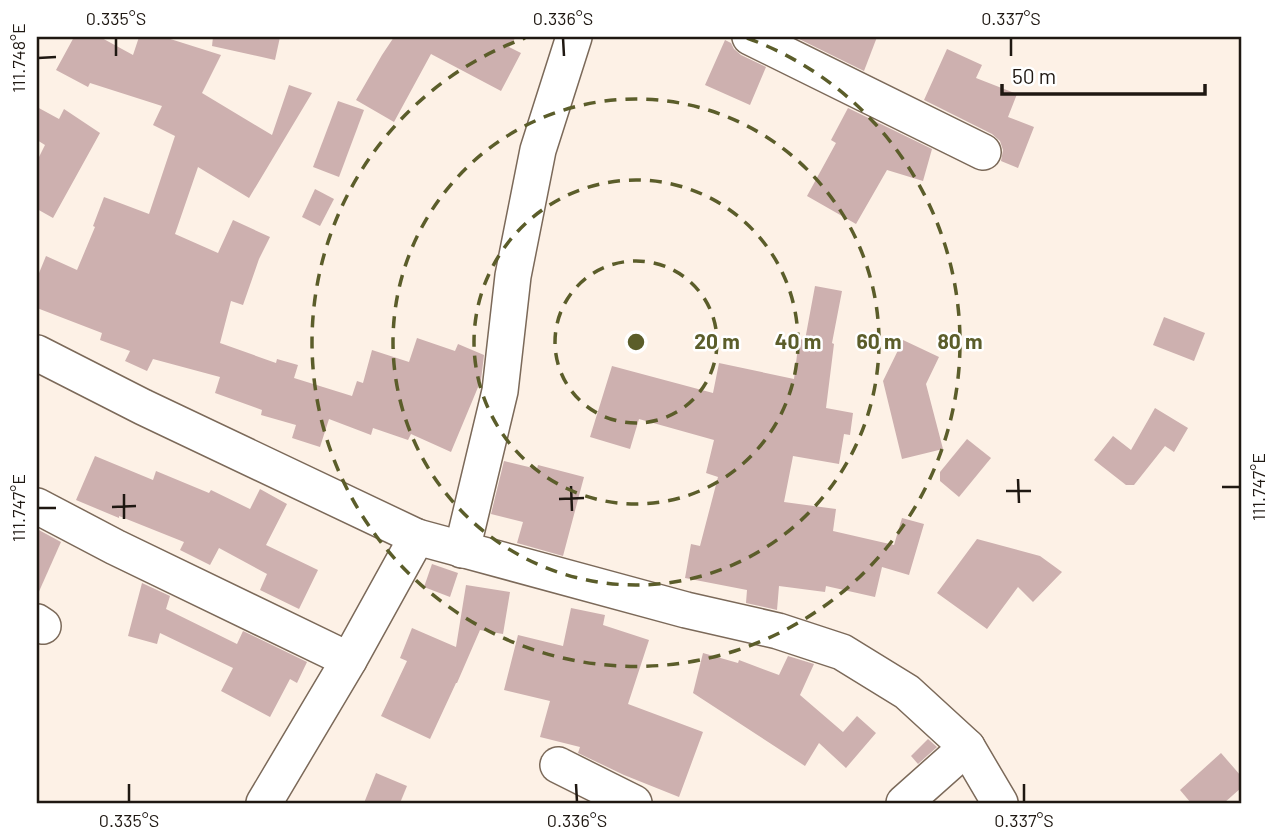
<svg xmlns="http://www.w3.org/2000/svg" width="1278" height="840" font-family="Barlow,sans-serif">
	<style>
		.building { fill: #cdb0af }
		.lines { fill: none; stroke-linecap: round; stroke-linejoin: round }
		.minor-casing { stroke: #7b6959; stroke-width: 38 }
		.minor { stroke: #fff; stroke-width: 35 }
		.ticks { fill: none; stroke: #1f1812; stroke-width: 2.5 }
		.ring { fill: none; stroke: #5b5d2a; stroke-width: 3.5; stroke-dasharray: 12 9 }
		.centre { fill: #5b5d2a; stroke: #fff; stroke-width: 3.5 }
		.ring-label { font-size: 21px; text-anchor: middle; font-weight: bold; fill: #5b5d2a; stroke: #fff; stroke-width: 5; stroke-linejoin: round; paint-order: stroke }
		.neatline { fill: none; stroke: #1f1812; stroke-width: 2.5 }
		.ticks-label { font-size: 18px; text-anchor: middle; fill: #1f1812 }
	</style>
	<rect width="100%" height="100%" fill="#fdf1e6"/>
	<!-- building -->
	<g class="building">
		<path d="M74,37H100L133,55L139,37H164L221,55L202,93L272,135L289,85L312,93L249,198L198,167L175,234L218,253L233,220L270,237L259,259L243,305L231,301L220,343L276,363L277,359L298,365L294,378L352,396L357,381L363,383L372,350L409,362L417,338L455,351L458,344L484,355L481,380L451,452L411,434L408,440L373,428L371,435L329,419L320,447L292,438L296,425L261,415L262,410L215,393L220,377L153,359L147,371L125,361L130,351L100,340L102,333L37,308V278L46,256L77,270L95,227L93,226L104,197L149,214L175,136L153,125L162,106L90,83L88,87L56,70Z"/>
		<path d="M213,37H280L275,60L212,46Z"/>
		<path d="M394,37H516L509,47L521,53L501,91L431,54L394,122L356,100L382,55Z"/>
		<path d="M795,37H877L864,71Z"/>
		<path d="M725,40L731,43L734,49L741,55L766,67L750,105L705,85Z"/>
		<path d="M947,49L982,65L976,78L1017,94L1008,117L1034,127L1018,168L1001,161L1003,150L1000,141L992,134L924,100Z"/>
		<path d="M338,101L364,110L339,177L313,167Z"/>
		<path d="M37,107L59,119L64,109L100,133L53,218L37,209V161L45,145L37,140Z"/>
		<path d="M848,108L932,149L923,181L887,170L856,224L807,196L836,143L831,140Z"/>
		<path d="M315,189L334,199L320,226L302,217Z"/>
		<path d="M815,286L842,291L832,343L834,344L826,408L853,413L850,435L844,434L839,464L793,456L784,502L836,509L833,531L894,545L902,518L924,524L909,575L882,567L875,597L826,586L825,592L779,586L777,610L746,603L747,590L685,578L691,544L700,546L718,477L706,473L714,440L639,419L630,449L590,437L612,366L713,393L719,363L794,379L799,339L805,340Z"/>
		<path d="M1164,317L1205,333L1194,361L1153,345Z"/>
		<path d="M903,340L939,357L926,384L943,449L902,459L883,381Z"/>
		<path d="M1155,408L1188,428L1174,452L1165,446L1134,485H1126L1094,460L1113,436L1131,450Z"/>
		<path d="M967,439L991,458L959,497L940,481V472Z"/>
		<path d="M95,456L153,480L156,471L209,493L211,490L250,509L260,489L287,504L266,545L318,570L299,609L260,590L267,574L219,548L210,565L180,550L184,542L119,516V518L76,500Z"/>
		<path d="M504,461L537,469L538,465L584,477L563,556L517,543L523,522L491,514Z"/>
		<path d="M37,529L61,542L37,596Z"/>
		<path d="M977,539L1040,556L1062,572L1033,602L1018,587L987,629L937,593Z"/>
		<path d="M432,564L458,573L450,597L424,587Z"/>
		<path d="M142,583L170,596L166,609L237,644L243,631L307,662L297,683L290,679L270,717L221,691L233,668L160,633L157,644L128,636Z"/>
		<path d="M466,585L510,592L503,634L480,630L457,683H456L430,739L381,716L407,661L400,658L412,628L456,647Z"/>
		<path d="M571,608L605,615L603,625L649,640L628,704L703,732L679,797L624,775L578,753L580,747L540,737L550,701L504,690L518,635L563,646Z"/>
		<path d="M703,653L738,663L739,660L779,675L788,656L814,664L800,695L843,732L857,716L876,733L846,768L819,743L805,766L693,693Z"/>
		<path d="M928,739L937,747L918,764L911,756Z"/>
		<path d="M1221,753L1241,776V788L1224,803H1191L1180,790Z"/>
		<path d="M376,773L407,786L400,803H364Z"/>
	</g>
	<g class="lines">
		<!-- minor casing -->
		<g class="minor-casing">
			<g id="minor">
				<path d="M750,37L983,152"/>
				<path d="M37,353L143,407L417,537L686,610L778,631L842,652L907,692L967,747L1000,803"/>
				<path d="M37,506L115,547L349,660"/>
				<path d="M462,550L500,391L513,276L538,150L574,37"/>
				<path d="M37,622L43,626"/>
				<path d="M558,765L634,803"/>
				<path d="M264,803L349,660L417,537"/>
				<path d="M904,803L967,747"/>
			</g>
		</g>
		<!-- minor -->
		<use href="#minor" class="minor"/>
	</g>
	<!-- ticks -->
	<path class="ticks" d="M116,38V56M563,38L564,56M1011,38V56M38,58L56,57M1018,479L1019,503M571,486L572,511M1222,487H1240M1006,491H1031M124,494V519M559,499L584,498M112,507L136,506M38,508H56M129,784V802M576,784L577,802M1024,784V802"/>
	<!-- distance rings -->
	<g class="ring">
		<circle cx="636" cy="342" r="81"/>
		<circle cx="636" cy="342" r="162"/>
		<circle cx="636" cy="342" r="243"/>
		<path d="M747 38A324 324 0 1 1 525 38"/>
	</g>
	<circle cx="636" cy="342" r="10" class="centre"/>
	<g class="ring-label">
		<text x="717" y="349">20 m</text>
		<text x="798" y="349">40 m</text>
		<text x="879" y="349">60 m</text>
		<text x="960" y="349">80 m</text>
	</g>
	<!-- border -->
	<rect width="1278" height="840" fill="none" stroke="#ffffff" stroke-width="77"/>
	<!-- scale -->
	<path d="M1002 84v10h203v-10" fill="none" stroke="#1f1812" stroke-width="3.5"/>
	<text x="1012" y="84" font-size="21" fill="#1f1812" stroke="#ffffff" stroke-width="5" paint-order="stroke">50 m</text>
	<rect x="38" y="38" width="1202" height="764" class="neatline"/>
	<g class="ticks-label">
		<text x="116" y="25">0.335°S</text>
		<text x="563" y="25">0.336°S</text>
		<text x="1011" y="25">0.337°S</text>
		<text transform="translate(19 58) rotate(-90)" y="6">111.748°E</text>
		<text transform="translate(1259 487) rotate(-90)" y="6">111.747°E</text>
		<text transform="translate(19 508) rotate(-90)" y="6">111.747°E</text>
		<text x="129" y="827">0.335°S</text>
		<text x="577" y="827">0.336°S</text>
		<text x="1024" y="827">0.337°S</text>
	</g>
</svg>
